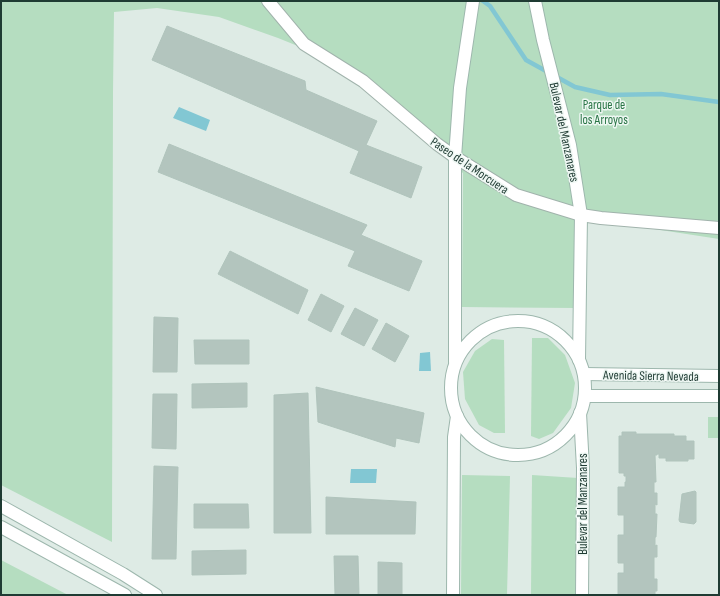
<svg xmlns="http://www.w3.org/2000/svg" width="720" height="596" font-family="'Sofia Sans Condensed',sans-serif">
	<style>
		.green { fill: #b5ddc0 }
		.water { fill: #82c7d3 }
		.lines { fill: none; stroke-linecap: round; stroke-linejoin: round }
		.stream { stroke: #82c7d3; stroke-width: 4.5 }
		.building { fill: #b3c5be; stroke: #b0c4bc }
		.street-casing { stroke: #a1b3ac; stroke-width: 14 }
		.secondary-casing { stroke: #9db7ad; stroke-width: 14 }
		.street { stroke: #fff; stroke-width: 12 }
		.secondary { stroke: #fff; stroke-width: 12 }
		.labels { text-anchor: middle; stroke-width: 3; stroke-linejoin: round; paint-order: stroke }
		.park-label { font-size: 13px; fill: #277444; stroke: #eef7f3 }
		.street-label { font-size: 13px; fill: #1f3b33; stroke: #eef7f3 }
	</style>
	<rect width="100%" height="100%" fill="#deebe5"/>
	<!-- green -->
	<g class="green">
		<path d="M1,1H719V239L628,225L577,221L576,308L462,307L463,173L325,57L278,38L219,17L157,8L114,12L113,92L112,542L1,485Z"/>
		<path d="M532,338H548L565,355L575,383L571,408L553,433L539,439L531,436Z"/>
		<path d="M492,339L504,340L505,433H494L479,425L465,399L463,372L475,351Z"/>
		<rect x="708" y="417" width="11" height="21"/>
		<path d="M462,475L510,476L507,595H461Z"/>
		<path d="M532,475L578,478L575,595H531Z"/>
		<path d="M1,560L68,595H1Z"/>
	</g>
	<!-- water -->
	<g class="water">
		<path d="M179,107L210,120L206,131L173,118Z"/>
		<path d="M430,352L431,371H419L420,353Z"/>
		<path d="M351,469H377L376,483H350Z"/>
	</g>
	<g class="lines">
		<!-- stream -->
		<path class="stream" d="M483,1L490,6L526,60L575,87L610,95L661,94L719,102"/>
	</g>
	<!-- building -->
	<g class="building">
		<path d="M167,26L305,81L306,90L377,121L366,145L422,167L411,198L350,173L359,151L152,60Z"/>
		<path d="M169,144L367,225L361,235L422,261L409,291L348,266L355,251L158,172Z"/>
		<path d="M230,251L308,290L298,314L218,274Z"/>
		<path d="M321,294L344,306L331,332L308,320Z"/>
		<path d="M355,308L378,320L364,346L341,334Z"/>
		<path d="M154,317L178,318L177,372H153Z"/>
		<path d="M386,323L409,336L395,362L372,349Z"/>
		<path d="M194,340H249V364H195Z"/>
		<path d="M247,383V407L192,408V384Z"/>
		<path d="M316,387L424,413L419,443L396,438L395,447L318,422Z"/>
		<path d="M308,393L311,533H274V395Z"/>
		<path d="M153,394H177L176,449L152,448Z"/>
		<path d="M622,432H636V434H674V436H686V441H694V459H688V461H666V458H659V454H657V455H655L656,482H654V493H657V505L655,504V514H657L656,537H655V546L657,545V557H654V579H657V591H655V595H618V573H624V563H618V535H624V515H618V487H625V482H626V476H624V473H619V436H622Z"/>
		<path d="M154,466L178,467L176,559H152Z"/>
		<path d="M695,491L696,492V522L694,524L680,522L679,520L682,494Z"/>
		<path d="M326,497L416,502L415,534H326Z"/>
		<path d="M194,504H248L249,528H194Z"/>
		<path d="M246,550V574L192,575V551Z"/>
		<path d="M334,556H358L359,595H335Z"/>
		<path d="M378,562L402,563V595H378Z"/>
	</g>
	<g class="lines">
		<!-- street casing -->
		<g class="street-casing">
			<path id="street" d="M268,1L304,44L363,81L437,144L455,157L516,195L581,215L601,218L719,228"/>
		</g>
		<!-- secondary casing -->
		<g class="secondary-casing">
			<g id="secondary">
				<path d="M535,1L543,40L570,145L581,215L579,360"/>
				<circle cx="518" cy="388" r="67"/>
				<path d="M455,362V157L460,88L473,1"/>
				<path d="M584,374L719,376"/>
				<path d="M585,396H719"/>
				<path d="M580,413L583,468L582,595"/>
				<path d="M1,506L123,574L156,595"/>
				<path d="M1,527L125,595"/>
				<path d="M453,595L454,437L457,416"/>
			</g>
		</g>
		<!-- street -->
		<use href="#street" class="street"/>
		<!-- secondary -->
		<use href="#secondary" class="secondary"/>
	</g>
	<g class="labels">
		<!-- park labels -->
		<g class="park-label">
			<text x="604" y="109">Parque de<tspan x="604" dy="15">los Arroyos</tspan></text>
		</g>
		<!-- street labels -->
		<g class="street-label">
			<text transform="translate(565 132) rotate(78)" y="5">Bulevar del Manzanares</text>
			<text transform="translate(470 165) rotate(34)" y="5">Paseo de la Morcuera</text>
			<text transform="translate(651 375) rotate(1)" y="5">Avenida Sierra Nevada</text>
			<text transform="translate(582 504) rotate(-90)" y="5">Bulevar del Manzanares</text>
		</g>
	</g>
	<!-- border -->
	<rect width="720" height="596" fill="none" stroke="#1f3b33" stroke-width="4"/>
</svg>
